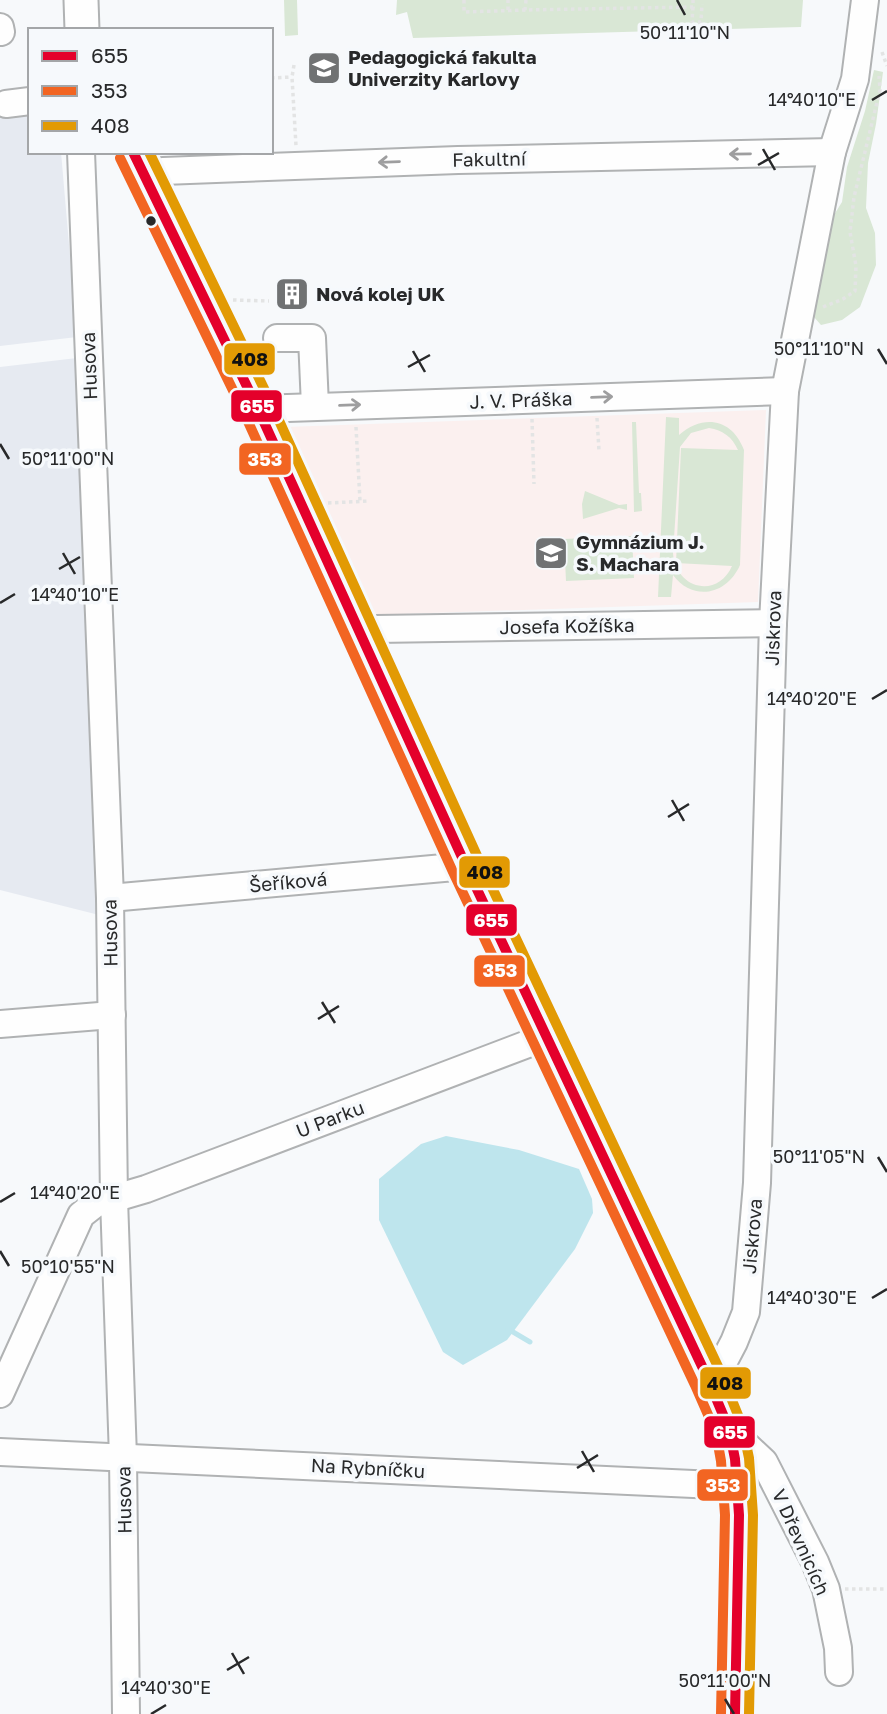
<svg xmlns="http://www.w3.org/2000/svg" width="887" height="1714" font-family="'Golos Text',sans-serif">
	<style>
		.built { fill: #e6eaf1 }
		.education { fill: #fbf0ef }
		.green { fill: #d9e7d5; fill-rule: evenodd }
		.water { fill: #bee5ed }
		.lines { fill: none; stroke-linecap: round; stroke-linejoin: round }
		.stream { stroke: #bee5ed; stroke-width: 5 }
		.minor-casing { stroke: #b0b2b3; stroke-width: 30 }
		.major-casing { stroke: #b0b2b3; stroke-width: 37 }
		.path { stroke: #e3e4e4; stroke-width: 3.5; stroke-dasharray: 3.5 3.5; stroke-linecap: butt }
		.minor { stroke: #fefefe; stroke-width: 26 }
		.major { stroke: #fefefe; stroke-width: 33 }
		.bus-1-casing { stroke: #f6f9fc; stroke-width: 16 }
		.bus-2-casing { stroke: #f6f9fc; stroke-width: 16 }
		.bus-3-casing { stroke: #f6f9fc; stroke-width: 16 }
		.bus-1 { stroke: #e4002b; stroke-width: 10 }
		.bus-2 { stroke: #f26522; stroke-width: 10 }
		.bus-3 { stroke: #e29a04; stroke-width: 10 }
		.oneway { stroke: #9e9e9f }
		.ticks { fill: none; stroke: #28292a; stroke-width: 2.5 }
		.bus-dot { fill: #28292a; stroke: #f6f9fc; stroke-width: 2.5 }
		.labels { text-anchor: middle; stroke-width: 7; stroke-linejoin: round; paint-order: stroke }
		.poi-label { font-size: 19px; font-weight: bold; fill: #28292a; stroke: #f6f9fc; text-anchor: start }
		.street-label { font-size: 19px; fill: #28292a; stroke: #f6f9fc }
		.ticks-label { font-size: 18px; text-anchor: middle; fill: #28292a; stroke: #f6f9fc; stroke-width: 7; stroke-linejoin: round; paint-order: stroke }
		.line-badge { stroke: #f6f9fc; stroke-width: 2.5 }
		.badge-label { font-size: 19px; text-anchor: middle; font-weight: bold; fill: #fff }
		.pale-badge-label { font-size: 19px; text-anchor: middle; font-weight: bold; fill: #111 }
	</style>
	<rect width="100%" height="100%" fill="#f7f9fb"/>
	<!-- built -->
	<g class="built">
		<path d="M30,106V152H61L77,337L0,346V108Z"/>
		<path d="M77,358L92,812L101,813L103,916L0,890V367Z"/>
	</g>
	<!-- education -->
	<path class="education" d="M766,410L758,602L372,615L285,427Z"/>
	<!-- green -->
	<g class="green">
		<path d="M284,0H297L298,35L285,36Z"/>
		<path d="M397,0H803L801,27L413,38L407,12L396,15Z"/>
		<path d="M874,70L883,72L876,124L868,163L866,208L875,233L876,265L860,307L842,320L821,325L814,317L829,223L842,202L847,167L865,111Z"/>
		<path d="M666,417L679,418V435C703,414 732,418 744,450L740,565C727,595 693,602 673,575L671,597H658ZM709,428C723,430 732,437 738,450L681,448L676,563L732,566C717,600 675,588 673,553L680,447L691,433Z"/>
		<path d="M632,422H636L639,493H641L642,511L634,512Z"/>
		<path d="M585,491L619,505L627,504V510L619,508L583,519L582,504Z"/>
		<path d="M632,536L634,578L566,581L564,539Z"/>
	</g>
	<!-- water -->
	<path class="water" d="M446,1136L519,1150L579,1169L592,1199L593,1213L575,1249L507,1340L463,1365L443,1352L379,1220V1179L421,1144Z"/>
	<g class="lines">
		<!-- stream -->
		<path class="stream" d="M508,1329L530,1342"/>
		<!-- minor casing -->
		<g class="minor-casing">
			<g id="minor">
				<path d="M0,27L1,32"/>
				<path d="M6,104L30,101"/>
				<path d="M81,152L110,898L114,1199L123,1457L126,1714"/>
				<path d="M145,175L163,171L458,160L832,152"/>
				<path d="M277,338H312L315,406"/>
				<path d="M258,409L785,391"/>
				<path d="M362,634L376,629L773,623"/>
				<path d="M110,898L466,866"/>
				<path d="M0,1024L112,1015"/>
				<path d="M708,1379L723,1363L734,1342L746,1312L757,1183L773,623L785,391L832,152L855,79L865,0"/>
				<path d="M0,1394L81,1215L95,1204L146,1189L546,1037"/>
				<path d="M729,1429L764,1462L815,1562L826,1589L838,1648L839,1672"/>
				<path d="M0,1452L737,1486"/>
			</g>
		</g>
		<!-- major casing -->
		<g class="major-casing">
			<g id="major">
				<path d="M81,0L82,30"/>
				<path d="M133,152L258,409L362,634L466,866L708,1379L729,1429L735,1459L739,1515L735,1714"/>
			</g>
		</g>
		<!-- path -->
		<g class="path">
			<path d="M464,0V12L525,10"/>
			<path d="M526,0L525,10L693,7V0"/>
			<path d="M693,7L692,22H701L702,4"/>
			<path d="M508,10V0"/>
			<path d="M882,52L887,66"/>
			<path d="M294,65L292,77L296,146"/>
			<path d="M271,78L292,77"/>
			<path d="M233,300L269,301"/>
			<path d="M823,307L843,299L855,291L856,266L850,232L854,197L880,90L879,76"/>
			<path d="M597,418L599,451"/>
			<path d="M532,419L534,484"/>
			<path d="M356,427L360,501"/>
			<path d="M328,503L369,501"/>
			<path d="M845,1589H887"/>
		</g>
		<!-- minor -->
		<use href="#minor" class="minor"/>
		<!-- major -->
		<use href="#major" class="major"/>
		<!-- bus-1 casing -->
		<g class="bus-1-casing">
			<path id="bus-1" d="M133,152L258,409L466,866L708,1379L729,1429L735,1459L739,1515L735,1714"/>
		</g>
		<!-- bus-2 casing -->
		<g class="bus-2-casing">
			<path id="bus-2" d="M120,158L245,415L453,872L695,1385L716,1433L721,1461L725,1515L721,1714"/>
		</g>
		<!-- bus-3 casing -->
		<g class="bus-3-casing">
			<path id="bus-3" d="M149,152L271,403L479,860L721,1373L742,1425L749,1458L753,1515L749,1714"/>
		</g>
		<!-- bus-1 -->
		<use href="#bus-1" class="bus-1"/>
		<!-- bus-2 -->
		<use href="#bus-2" class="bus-2"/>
		<!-- bus-3 -->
		<use href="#bus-3" class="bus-3"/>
	</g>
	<!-- one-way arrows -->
	<defs><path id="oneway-shaft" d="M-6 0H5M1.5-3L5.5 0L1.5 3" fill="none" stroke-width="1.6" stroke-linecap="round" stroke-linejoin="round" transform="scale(1.75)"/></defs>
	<g class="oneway">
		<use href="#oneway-shaft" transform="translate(740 154) rotate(179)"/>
		<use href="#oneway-shaft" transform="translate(389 162) rotate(178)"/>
		<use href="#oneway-shaft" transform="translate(602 397) rotate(-2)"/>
		<use href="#oneway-shaft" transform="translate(350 405) rotate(-2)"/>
	</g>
	<!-- ticks -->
	<path class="ticks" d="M677,0L685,15M872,100L887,91M763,149L775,170M758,165L779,153M878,349L887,364M413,351L425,372M408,367L430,355M0,444L9,459M63,553L75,574M59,569L80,557M0,603L15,594M872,699L887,690M672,800L684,821M668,817L689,804M322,1002L335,1023M318,1019L339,1006M878,1157L887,1172M0,1202L15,1193M0,1251L9,1266M872,1298L887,1289M582,1451L594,1472M577,1468L598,1455M232,1653L244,1674M227,1670L249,1657M725,1699L734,1714M151,1714L166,1705"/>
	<!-- icons -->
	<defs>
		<g id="university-square" transform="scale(1.75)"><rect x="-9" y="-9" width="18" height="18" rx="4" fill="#707273" stroke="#f6f9fc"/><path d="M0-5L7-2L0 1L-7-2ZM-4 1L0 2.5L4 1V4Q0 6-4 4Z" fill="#fff"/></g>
		<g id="building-square" transform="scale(1.75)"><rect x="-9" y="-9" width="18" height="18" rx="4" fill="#707273" stroke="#f6f9fc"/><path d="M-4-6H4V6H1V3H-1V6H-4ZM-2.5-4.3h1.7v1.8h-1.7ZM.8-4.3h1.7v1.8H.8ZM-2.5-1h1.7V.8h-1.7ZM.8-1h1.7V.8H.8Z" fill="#fff"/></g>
		<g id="school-square" transform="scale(1.75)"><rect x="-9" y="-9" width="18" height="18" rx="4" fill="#707273" stroke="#f6f9fc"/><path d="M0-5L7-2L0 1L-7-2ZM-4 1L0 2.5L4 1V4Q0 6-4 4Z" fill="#fff"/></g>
	</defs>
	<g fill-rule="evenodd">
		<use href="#university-square" x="324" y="68"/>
		<use href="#building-square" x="292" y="294"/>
		<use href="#school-square" x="551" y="553"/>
	</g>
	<!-- markers -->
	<circle class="bus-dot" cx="151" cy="221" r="6"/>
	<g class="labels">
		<!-- poi labels -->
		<g class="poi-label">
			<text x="348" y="64">Pedagogická fakulta<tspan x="348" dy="22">Univerzity Karlovy</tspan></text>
			<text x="316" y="301">Nová kolej UK</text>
			<text x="576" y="549">Gymnázium J.<tspan x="576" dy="22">S. Machara</tspan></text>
		</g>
		<!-- street labels -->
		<g class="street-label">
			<text transform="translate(489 159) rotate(-1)" y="7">Fakultní</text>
			<text transform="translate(89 366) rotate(-92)" y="7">Husova</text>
			<text transform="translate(521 400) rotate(-2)" y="7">J. V. Práška</text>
			<text transform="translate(567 626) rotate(-1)" y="7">Josefa Kožíška</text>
			<text transform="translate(773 628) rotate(-88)" y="7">Jiskrova</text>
			<text transform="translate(288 882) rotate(-5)" y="7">Šeříková</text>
			<text transform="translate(110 933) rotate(-91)" y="7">Husova</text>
			<text transform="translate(330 1119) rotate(-21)" y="7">U Parku</text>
			<text transform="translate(752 1236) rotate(-85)" y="7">Jiskrova</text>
			<text transform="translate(368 1468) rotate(3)" y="7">Na Rybníčku</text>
			<text transform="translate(124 1500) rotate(-91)" y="7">Husova</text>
			<text transform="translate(801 1542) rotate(66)" y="7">V Dřevnicích</text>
		</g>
	</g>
	<g class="ticks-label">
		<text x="685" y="39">50°11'10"N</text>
		<text x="812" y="106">14°40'10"E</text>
		<text x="819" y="355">50°11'10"N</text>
		<text x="68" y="465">50°11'00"N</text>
		<text x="75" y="601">14°40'10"E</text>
		<text x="812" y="705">14°40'20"E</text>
		<text x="819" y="1163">50°11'05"N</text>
		<text x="75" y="1199">14°40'20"E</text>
		<text x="68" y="1273">50°10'55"N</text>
		<text x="812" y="1304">14°40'30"E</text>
		<text x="725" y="1687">50°11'00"N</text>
		<text x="166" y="1694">14°40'30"E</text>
	</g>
	<g class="line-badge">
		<rect x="223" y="342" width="53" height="34" rx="7" fill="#e29a04"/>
		<rect x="230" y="389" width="53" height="34" rx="7" fill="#e4002b"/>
		<rect x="238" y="442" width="54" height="34" rx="7" fill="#f26522"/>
		<rect x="458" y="855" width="53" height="34" rx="7" fill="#e29a04"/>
		<rect x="465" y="903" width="53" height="34" rx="7" fill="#e4002b"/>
		<rect x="473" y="954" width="53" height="34" rx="7" fill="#f26522"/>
		<rect x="699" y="1366" width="53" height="34" rx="7" fill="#e29a04"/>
		<rect x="703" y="1415" width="53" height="34" rx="7" fill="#e4002b"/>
		<rect x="696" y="1468" width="53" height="34" rx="7" fill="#f26522"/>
	</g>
	<g class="badge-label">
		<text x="257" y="413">655</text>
		<text x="265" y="466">353</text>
		<text x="491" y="927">655</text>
		<text x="500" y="977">353</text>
		<text x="730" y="1439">655</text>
		<text x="723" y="1492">353</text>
	</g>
	<g class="pale-badge-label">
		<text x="250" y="366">408</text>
		<text x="485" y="879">408</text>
		<text x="725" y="1390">408</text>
	</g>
	<!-- legend -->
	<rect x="28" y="28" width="245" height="126" fill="#f6f9fc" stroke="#a4a6a8" stroke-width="2"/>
	<rect x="42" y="51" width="35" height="10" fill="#e4002b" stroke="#a4a6a8" stroke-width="2"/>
	<text x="91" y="63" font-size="21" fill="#28292a">655</text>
	<rect x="42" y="86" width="35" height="10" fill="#f26522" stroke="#a4a6a8" stroke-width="2"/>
	<text x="91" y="98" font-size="21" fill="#28292a">353</text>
	<rect x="42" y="121" width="35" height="10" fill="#e29a04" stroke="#a4a6a8" stroke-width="2"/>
	<text x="91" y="133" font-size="21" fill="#28292a">408</text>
</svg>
